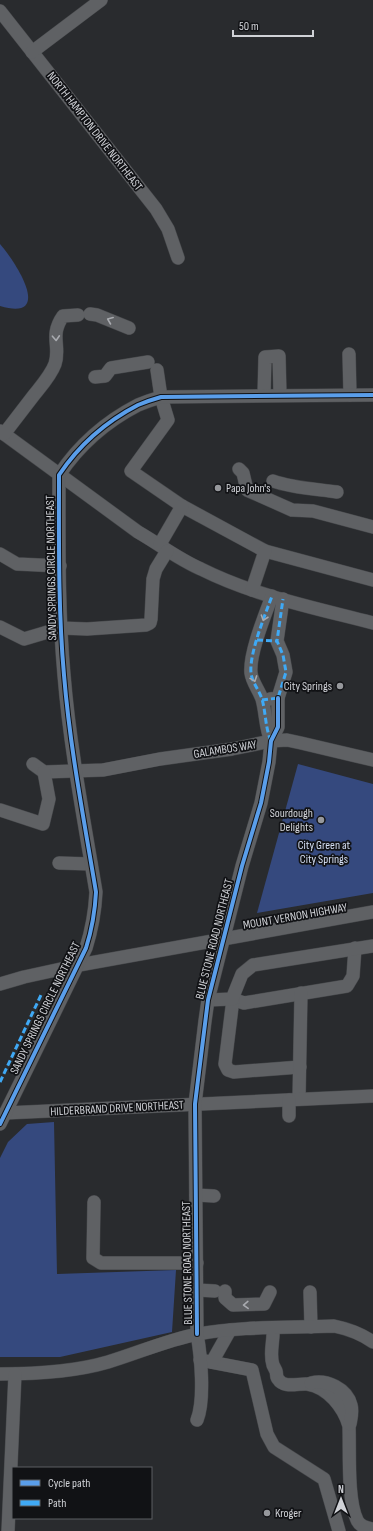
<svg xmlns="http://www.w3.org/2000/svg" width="373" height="1531" font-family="'Sofia Sans Condensed',sans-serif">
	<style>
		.green { fill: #35497e }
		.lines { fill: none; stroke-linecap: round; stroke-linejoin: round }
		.minor-casing { stroke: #444649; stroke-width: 14 }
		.minor { stroke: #5f6164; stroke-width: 13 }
		.quiet { stroke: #3fa9f5; stroke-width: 3; stroke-dasharray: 6 3; stroke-linecap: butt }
		.cycleway-casing { stroke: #111215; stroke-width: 6 }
		.cycleway { stroke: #5a9eea; stroke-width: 4 }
		.oneway { stroke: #a8aaaf }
		.poi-dot { fill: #96989c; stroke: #111215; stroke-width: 1.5 }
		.labels { text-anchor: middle; stroke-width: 3.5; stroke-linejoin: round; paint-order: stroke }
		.street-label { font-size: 12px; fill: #d0d2d7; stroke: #111215 }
		.poi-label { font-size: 12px; fill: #d0d2d7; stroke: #111215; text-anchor: start }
		.park-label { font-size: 12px; fill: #d5dff4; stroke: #111215 }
	</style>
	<rect width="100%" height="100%" fill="#292b2e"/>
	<!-- green -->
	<g class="green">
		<path d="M0,244C15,261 55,322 0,306Z"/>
		<path d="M298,764L373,784V893L257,913Z"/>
		<path d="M54,1122L57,1274L176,1270L172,1332L60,1357H0V1158L8,1142L27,1124Z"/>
	</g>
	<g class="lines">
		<!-- minor casing -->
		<g class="minor-casing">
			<g id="minor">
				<path d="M0,11L156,209L168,229L178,258"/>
				<path d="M32,52L101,0"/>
				<path d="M90,314L97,315L129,328"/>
				<path d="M349,354L350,395"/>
				<path d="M157,370L161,397L168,420L131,471L182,506L265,551L373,580"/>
				<path d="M95,377L105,376L111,368L148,362"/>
				<path d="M264,395L265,357L279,356L280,395"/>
				<path d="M0,431L138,532C159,544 178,559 201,569C255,596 315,608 373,623"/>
				<path d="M4,434C14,421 24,408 34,395C42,385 51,375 55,364C61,346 49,336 63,316L78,315"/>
				<path d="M239,469L243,473L247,490L292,510L313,511L373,527"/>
				<path d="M273,481C292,488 316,489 337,492"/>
				<path d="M160,544L182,506"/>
				<path d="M0,554L17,564L60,566"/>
				<path d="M252,590L265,551"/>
				<path d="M0,627L24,639L61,628L87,629L146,625L150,623L151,619L153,579L156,569L167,551"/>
				<path d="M270,699L278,698L286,672L283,655L277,641L283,599"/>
				<path d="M271,741C265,727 266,713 262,699C259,690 252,682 251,673C249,654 265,615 272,596"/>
				<path d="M33,764L44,772L103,770L160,759L232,749L271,741L287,740L301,743L373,760"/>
				<path d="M0,810L43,824L49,799L44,772"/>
				<path d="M59,863L91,864"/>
				<path d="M0,984L24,977L79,965L373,912"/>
				<path d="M232,999L244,1003L347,986L353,976L355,948"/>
				<path d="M233,999L225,1064L228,1070L234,1072L300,1067"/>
				<path d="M208,1000L232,999L242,974L253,965L373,946"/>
				<path d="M299,1099L301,993"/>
				<path d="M5,1113L373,1096"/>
				<path d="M289,1116V1100"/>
				<path d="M0,1124L86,948C92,929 95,912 96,892C84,820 70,748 64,675C58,608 59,541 59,475C79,445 107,421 138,405C145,402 154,399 161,397L373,395"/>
				<path d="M196,1195L214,1196"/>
				<path d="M94,1202L93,1258L101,1263H197"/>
				<path d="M197,1290L215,1291"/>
				<path d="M225,1291V1298L233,1305L264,1304L270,1292"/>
				<path d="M310,1292L311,1327"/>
				<path d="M273,1329C274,1341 269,1353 273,1365C274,1367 275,1369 276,1371C277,1374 276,1377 278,1379C284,1389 299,1383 307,1384C328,1387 344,1408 349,1426C350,1452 347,1499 357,1520C360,1527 367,1528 373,1529"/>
				<path d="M200,1360L252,1370L267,1434L274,1447L324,1479L339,1531"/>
				<path d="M212,1362L230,1330"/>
				<path d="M0,1374C36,1374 74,1372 108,1362C138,1353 167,1340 198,1334C241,1326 290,1328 334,1326C349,1329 360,1333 373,1342"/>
				<path d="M311,1383C327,1379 347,1389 351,1405C353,1412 351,1418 350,1424"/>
				<path d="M197,1420C205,1400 201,1356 197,1334L195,1104L205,1021L208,1000L242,866L261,803L269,762L271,741L278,727V698"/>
				<path d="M8,1531L15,1374"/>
			</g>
		</g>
		<!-- minor -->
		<use href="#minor" class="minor"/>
		<!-- quiet -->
		<g class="quiet">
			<path d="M257,640L277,641"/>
			<path d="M262,700L278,698L286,672L283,655L277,641L283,599"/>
			<path d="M271,741C265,727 266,713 262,699C259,690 252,682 251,673C249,654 265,615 272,596"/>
			<path d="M0,1082L41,995"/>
		</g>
		<!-- cycleway casing -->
		<g class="cycleway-casing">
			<g id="cycleway">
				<path d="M0,1124L86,948C92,929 95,912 96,892C84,820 70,748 64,675C58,608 59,541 59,475C79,445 107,421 138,405C145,402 154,399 161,397L373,395"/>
				<path d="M197,1334L195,1104L208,1000L242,866L261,803L269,762L271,741L278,727V698"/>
			</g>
		</g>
		<!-- cycleway -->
		<use href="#cycleway" class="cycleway"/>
	</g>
	<!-- one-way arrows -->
	<defs><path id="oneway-chevron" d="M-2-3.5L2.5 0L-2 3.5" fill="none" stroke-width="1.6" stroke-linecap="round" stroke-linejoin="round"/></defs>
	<g class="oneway">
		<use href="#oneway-chevron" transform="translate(110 320) rotate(-158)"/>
		<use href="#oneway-chevron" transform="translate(56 338) rotate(87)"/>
		<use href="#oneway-chevron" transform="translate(264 618) rotate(109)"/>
		<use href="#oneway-chevron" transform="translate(254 679) rotate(70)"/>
		<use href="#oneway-chevron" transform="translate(246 1305) rotate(178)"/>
	</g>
	<!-- markers -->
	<g class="poi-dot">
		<circle cx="218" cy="488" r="4"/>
		<circle cx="340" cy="686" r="4"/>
		<circle cx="321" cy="820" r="4"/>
		<circle cx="267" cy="1513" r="4"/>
	</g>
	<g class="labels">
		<!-- street labels -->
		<g class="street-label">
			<text transform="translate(95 131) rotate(52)" y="4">NORTH HAMPTON DRIVE NORTHEAST</text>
			<text transform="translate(51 568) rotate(-91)" y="4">SANDY SPRINGS CIRCLE NORTHEAST</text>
			<text transform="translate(225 749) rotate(-9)" y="4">GALAMBOS WAY</text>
			<text transform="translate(295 916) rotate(-10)" y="4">MOUNT VERNON HIGHWAY</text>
			<text transform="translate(214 939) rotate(-76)" y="4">BLUE STONE ROAD NORTHEAST</text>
			<text transform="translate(45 1008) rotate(-64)" y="4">SANDY SPRINGS CIRCLE NORTHEAST</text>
			<text transform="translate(117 1108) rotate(-3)" y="4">HILDERBRAND DRIVE NORTHEAST</text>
			<text transform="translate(187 1263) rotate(-91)" y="4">BLUE STONE ROAD NORTHEAST</text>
		</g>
		<!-- poi labels -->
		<g class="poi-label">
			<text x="226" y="492">Papa John's</text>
			<text x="332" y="690" text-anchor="end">City Springs</text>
			<text x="313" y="817" text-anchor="end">Sourdough<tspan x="313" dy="14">Delights</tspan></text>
			<text x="275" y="1517">Kroger</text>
		</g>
		<!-- park labels -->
		<g class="park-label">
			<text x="324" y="849">City Green at<tspan x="324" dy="14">City Springs</tspan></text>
		</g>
	</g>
	<!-- legend -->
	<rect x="12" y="1467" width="140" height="52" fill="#111215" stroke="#5d5f63"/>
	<rect x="20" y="1480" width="20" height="6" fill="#5a9eea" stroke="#5d5f63"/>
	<text x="48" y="1487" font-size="12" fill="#d0d2d7">Cycle path</text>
	<rect x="20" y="1500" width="20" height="6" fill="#3fa9f5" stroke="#5d5f63"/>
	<text x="48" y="1507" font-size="12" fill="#d0d2d7">Path</text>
	<!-- north arrow -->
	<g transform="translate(341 1499)" stroke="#111215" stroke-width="3" paint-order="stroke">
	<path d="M0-3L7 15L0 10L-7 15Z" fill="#d0d2d7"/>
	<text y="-6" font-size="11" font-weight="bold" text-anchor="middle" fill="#d0d2d7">N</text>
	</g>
	<!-- scale -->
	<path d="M233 30v6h80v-6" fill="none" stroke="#d0d2d7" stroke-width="2"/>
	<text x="239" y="30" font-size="12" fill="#d0d2d7" stroke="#111215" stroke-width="3" paint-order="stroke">50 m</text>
</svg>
